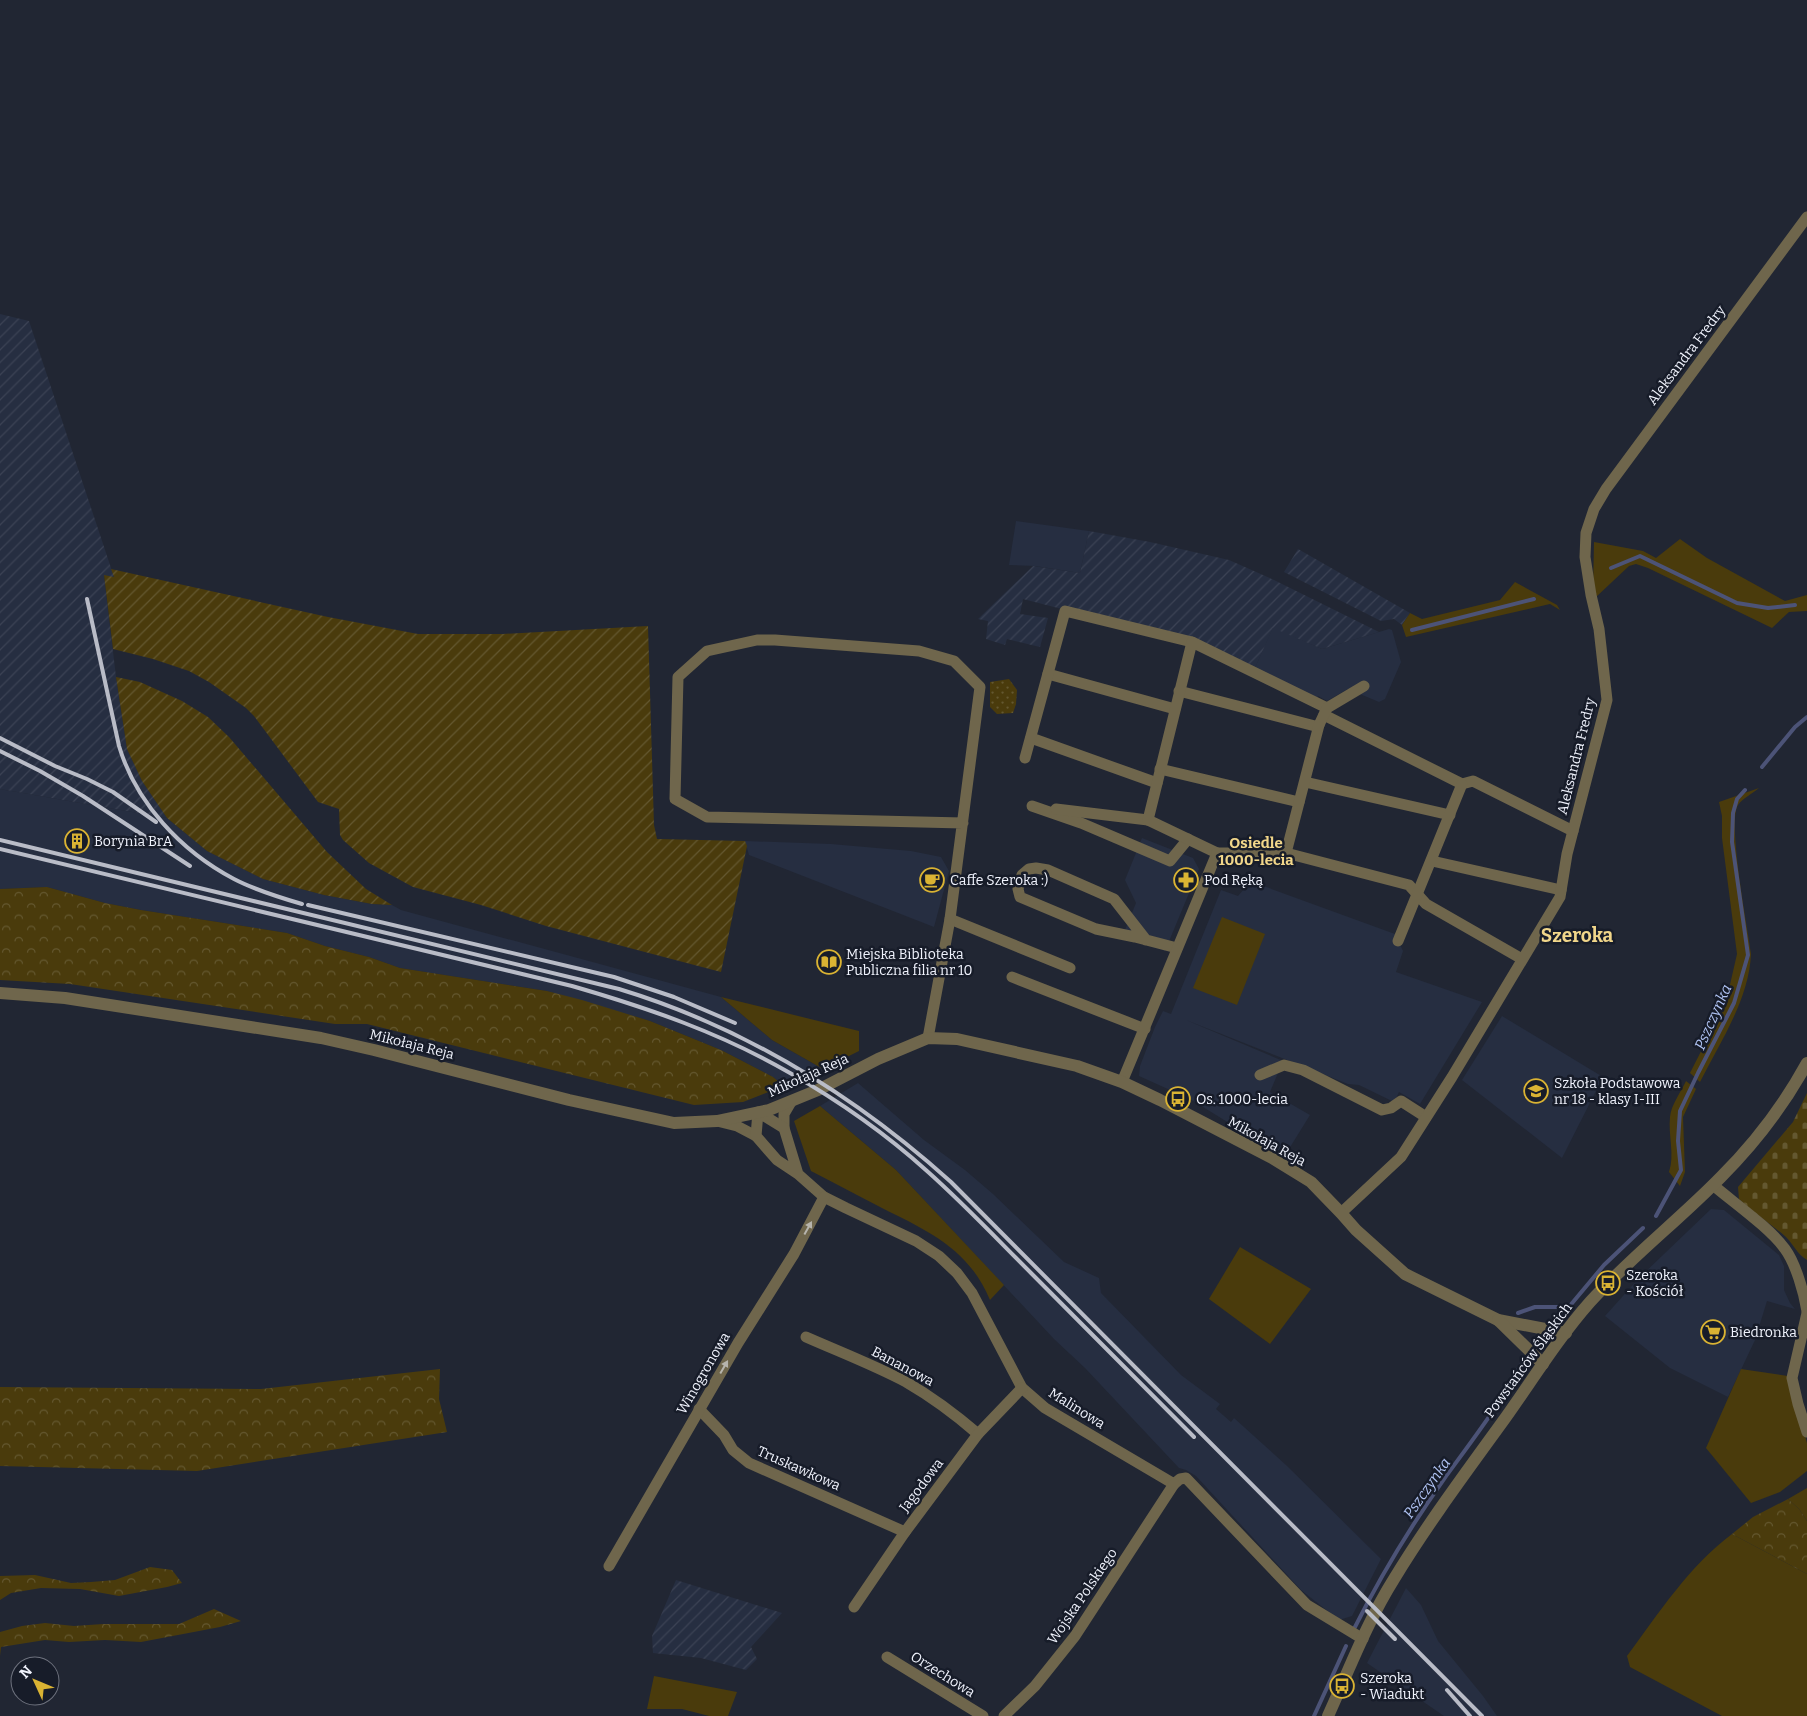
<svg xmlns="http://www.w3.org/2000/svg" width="1807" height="1716" font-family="Bitter,serif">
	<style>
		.built { fill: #262e41 }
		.industrial { fill: url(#industrial-furrows) }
		.grass { fill: #4a3b0c }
		.forest { fill: url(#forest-crowns) }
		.cemetery { fill: url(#cemetery-stones) }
		.park { fill: url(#park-dots) }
		.garden { fill: url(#garden-furrows) }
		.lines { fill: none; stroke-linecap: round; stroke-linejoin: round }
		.stream { stroke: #4c5377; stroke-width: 4 }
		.minor { stroke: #6f664c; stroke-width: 11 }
		.tertiary { stroke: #6f664c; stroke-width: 12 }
		.rail { stroke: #b9bcc7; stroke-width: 4 }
		.oneway { fill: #b6b4ad }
		.labels { text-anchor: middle; stroke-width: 5; stroke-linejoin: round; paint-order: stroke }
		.street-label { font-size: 14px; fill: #f0f3fd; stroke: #171c29 }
		.poi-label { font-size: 14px; fill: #f0f3fd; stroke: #171c29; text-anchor: start }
		.neighbourhood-label { font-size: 15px; font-weight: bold; fill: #f1d68a; stroke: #171c29 }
		.water-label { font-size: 15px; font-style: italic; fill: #afc2f2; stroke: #171c29 }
		.district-label { font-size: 19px; font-weight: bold; fill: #f1d68a; stroke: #171c29 }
	</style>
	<defs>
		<pattern id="industrial-furrows" width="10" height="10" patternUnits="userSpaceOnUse" patternTransform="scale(1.25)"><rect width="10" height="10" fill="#262e41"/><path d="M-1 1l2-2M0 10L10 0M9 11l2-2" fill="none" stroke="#3b4254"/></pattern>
		<pattern id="forest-crowns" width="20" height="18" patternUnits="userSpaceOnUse" patternTransform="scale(1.25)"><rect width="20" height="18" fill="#4a3b0c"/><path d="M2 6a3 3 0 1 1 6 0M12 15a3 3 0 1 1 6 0" fill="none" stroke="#645830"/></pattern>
		<pattern id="cemetery-stones" width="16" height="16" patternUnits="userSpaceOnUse" patternTransform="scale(1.25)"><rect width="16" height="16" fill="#4a3b0c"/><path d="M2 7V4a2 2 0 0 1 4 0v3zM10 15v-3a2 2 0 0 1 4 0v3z" fill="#645830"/></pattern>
		<pattern id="park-dots" width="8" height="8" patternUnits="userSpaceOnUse" patternTransform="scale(1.25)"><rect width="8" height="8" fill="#4a3b0c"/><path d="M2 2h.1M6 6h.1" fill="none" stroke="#645830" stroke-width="1.8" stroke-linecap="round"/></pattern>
		<pattern id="garden-furrows" width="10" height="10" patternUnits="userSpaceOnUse" patternTransform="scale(1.25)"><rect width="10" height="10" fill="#4a3b0c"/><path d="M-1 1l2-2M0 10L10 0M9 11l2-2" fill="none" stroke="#645830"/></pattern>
	</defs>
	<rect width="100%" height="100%" fill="#212633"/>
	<!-- built -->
	<g class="built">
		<path d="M1016,521L1089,531L1080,573L1035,566L1009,565Z"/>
		<path d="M1273,627L1322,649L1389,629L1392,630L1401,662L1385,699L1379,702L1348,689L1327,701L1318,696L1314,706L1253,672Z"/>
		<path d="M0,789L167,818L207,851L263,879L324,895L372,904L392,905L401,910L721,997L772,1040L823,1069L784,1086L773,1077L721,1050L650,1021L547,991L400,968L369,957L325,946L287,933L141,910L105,903L47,887L0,889Z"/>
		<path d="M1142,838L1193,858L1199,869L1165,951L1123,935L1136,903L1125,880Z"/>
		<path d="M745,841L831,844L911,851L941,857L949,871L934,927L749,855Z"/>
		<path d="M1247,880L1395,934L1403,951L1396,972L1482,1002L1420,1104L1399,1092L1394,1102L1359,1085L1348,1084L1186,1020L1283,1061L1270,1092L1310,1115L1284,1157L1190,1099L1139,1076L1140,1066L1155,1027L1163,1011L1171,1014L1221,890L1238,896L1244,889Z"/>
		<path d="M1502,1016L1603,1077L1562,1158L1462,1080Z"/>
		<path d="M858,1083L924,1140L965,1170L993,1194L1064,1262L1099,1278L1101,1293L1181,1375L1220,1404L1216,1409L1231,1422L1234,1418L1286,1465L1381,1559L1352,1616L1339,1620L1301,1590L1196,1476L1186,1470L1179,1468L1085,1368L1054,1339L896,1170L820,1106Z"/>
		<path d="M1711,1209L1724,1210L1779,1255L1784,1266V1290L1790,1303L1795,1309L1767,1301L1755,1340L1728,1397L1670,1368L1605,1316L1640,1277Z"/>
		<path d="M1406,1588L1421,1605L1438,1641L1483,1696L1497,1716H1444L1367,1663Z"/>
	</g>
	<!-- industrial -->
	<g class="industrial">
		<path d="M0,314L29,321L114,577L104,576L116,677L127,749L142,781L167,818L0,789Z"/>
		<path d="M1089,531L1150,542L1229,560L1274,580L1379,632L1322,649L1273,628L1253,672L1194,643L1023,599L1020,614L1048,618L1040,647L1007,639L1005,645L986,639L988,621L978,619L1033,566L1080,573Z"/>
		<path d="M1298,549L1410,613L1402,625L1394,619L1381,621L1284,572Z"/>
		<path d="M676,1580L782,1613L751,1647L757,1659L746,1670L701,1658L653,1653L652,1636Z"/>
	</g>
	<!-- grass -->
	<g class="grass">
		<path d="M1680,539L1707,558L1785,601L1807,595V611L1789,612L1772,628L1648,568L1636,564L1629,566L1595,598L1593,590L1594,542L1643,551L1656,558Z"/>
		<path d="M1515,582L1557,605L1560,610L1550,604L1406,637L1402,625L1410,613L1422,619L1500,600Z"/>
		<path d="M1759,788C1753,793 1742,799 1738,805C1727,823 1748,929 1751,954C1749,1000 1720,1042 1700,1082L1690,1073L1726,1002L1737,954L1722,838V816L1719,802Z"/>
		<path d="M1222,917L1265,934L1237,1005L1193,988Z"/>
		<path d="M721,997L859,1031V1051L823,1069L772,1040Z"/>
		<path d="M1686,1081L1696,1089L1683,1117L1685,1172L1680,1186L1669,1172C1675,1155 1668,1135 1670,1117C1671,1105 1681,1092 1686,1081Z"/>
		<path d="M820,1106L896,1170L1004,1285L990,1300C969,1249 928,1231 882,1208C858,1196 835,1183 811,1171L794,1121Z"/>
		<path d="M1240,1247L1311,1289L1270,1344L1209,1299Z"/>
		<path d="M1741,1369L1788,1376L1807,1443V1471L1780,1492L1751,1503L1706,1448Z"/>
		<path d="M1807,1488V1521L1799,1509L1788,1499Z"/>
		<path d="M1732,1534L1807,1574V1716H1722L1630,1667L1627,1656C1659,1613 1689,1566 1732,1534Z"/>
		<path d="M654,1676L737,1692L728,1716H709L682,1709H647Z"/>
	</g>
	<!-- forest -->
	<g class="forest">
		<path d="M47,887L105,903L141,910L287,933L325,946L369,957L400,968L547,991L582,1000L650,1021L721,1050L773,1077L784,1086L743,1102L694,1105L367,1024H335L70,984L0,980V889Z"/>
		<path d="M440,1369L439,1399L447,1432L197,1471L0,1466V1387L261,1389Z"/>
		<path d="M1788,1499L1799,1509L1807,1521V1574L1732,1534L1753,1517Z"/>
		<path d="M150,1567L172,1570L182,1583L167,1587L119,1596L80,1589L41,1588L11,1593L0,1600V1576L35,1575L71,1583L91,1582L115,1580Z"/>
		<path d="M214,1609L241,1621L220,1627L141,1642L105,1640L69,1642L45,1640L1,1647L0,1656V1632L22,1626L45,1623L74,1626L103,1624H179Z"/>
	</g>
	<!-- cemetery -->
	<path class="cemetery" d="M1807,1093V1260C1797,1254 1794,1245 1786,1237C1771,1224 1754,1213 1739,1199L1738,1187L1793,1122Z"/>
	<!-- park -->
	<path class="park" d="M1009,679L1017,690L1016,704L1013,713L997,714L990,707V682Z"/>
	<!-- garden -->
	<g class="garden">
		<path d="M111,569L328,617L418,634H503L648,626L654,825L657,839L745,841L747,846L721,972L546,926L481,905L413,887L369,863L343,840L340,835L339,809L318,802L254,716L246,708L209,682L189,671L153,659L113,649L104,575L114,577Z"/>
		<path d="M116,677L140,682L182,701L208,717L229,737L327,852L366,889L392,905L372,904L324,895L263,879L207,851L167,818L142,781L127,749Z"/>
	</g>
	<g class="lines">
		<!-- stream -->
		<g class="stream">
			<path d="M1611,568L1640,556L1737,603L1768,608L1795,605"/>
			<path d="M1412,630L1534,599"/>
			<path d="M1762,767L1795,727L1807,717"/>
			<path d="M1656,1216L1681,1170L1678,1141L1680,1111L1698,1073L1734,1003L1748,955L1732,842L1733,813L1737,799L1745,790"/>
			<path d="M1518,1313L1535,1307H1568"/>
			<path d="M1563,1314L1604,1265L1643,1228"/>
			<path d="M1355,1627C1381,1575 1411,1526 1444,1479C1471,1442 1499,1406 1521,1365"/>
			<path d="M1314,1716L1346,1646"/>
		</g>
		<!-- minor -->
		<g class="minor">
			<path d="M1048,674L1175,709"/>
			<path d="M1179,691L1315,726L1319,725"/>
			<path d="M1324,715L1462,784L1473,781L1573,831"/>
			<path d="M1031,738L1157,783"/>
			<path d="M1025,758L1065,611L1192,642"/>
			<path d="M1160,769L1299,802"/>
			<path d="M1305,782L1450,815"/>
			<path d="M1032,806L1081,823L1170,861L1188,839"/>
			<path d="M1056,809L1148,820"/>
			<path d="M1217,853L1148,820L1192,642L1327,708"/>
			<path d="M1286,853L1409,885L1426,904L1522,959"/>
			<path d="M1432,861L1561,890"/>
			<path d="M950,919L1070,968"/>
			<path d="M1146,940L1114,899L1048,870L1036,868L1029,869L1022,875L1018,889L1020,897L1096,929L1135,937L1177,948"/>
			<path d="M1398,941L1462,784"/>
			<path d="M1012,977L1145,1029"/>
			<path d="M928,1038L950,919L980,687L954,661L919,651L775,640H757L707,651L678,677L675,799L707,817L963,823"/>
			<path d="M1260,1075L1284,1065L1303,1070L1382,1110L1391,1108L1401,1101L1426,1117"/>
			<path d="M1122,1082L1217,853H1286L1319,725L1327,708L1364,686"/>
			<path d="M717,1121L737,1126L756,1136"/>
			<path d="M784,1128V1114L791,1102"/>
			<path d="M798,1174L784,1128L758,1112L756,1136L777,1160L798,1174L824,1197L846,1208L916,1241L939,1256L957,1273L972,1293L1022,1388L1045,1408L1174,1484L1180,1479L1186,1478L1307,1605L1363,1639"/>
			<path d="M1713,1185C1734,1203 1770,1228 1785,1249C1796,1264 1804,1293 1807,1311"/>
			<path d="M1341,1213L1401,1157L1452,1077L1560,897L1567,854L1607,700L1599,629L1591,595L1585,557L1586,533L1594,509L1606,489L1807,217"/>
			<path d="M1807,1313L1792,1378L1798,1404L1807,1432"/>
			<path d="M806,1337C840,1352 874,1365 906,1382C932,1397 956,1415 978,1434"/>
			<path d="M699,1409L724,1435L733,1450L749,1463L905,1532"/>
			<path d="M609,1566L738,1343L794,1254L824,1197"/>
			<path d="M854,1607L905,1532L978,1434L1022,1388"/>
			<path d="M887,1657L983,1716"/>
			<path d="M1004,1716L1035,1686L1075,1636L1174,1484"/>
		</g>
		<!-- tertiary -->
		<g class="tertiary">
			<path d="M0,993L65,998L321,1038L374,1050L569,1100L674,1123L717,1121L769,1110L818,1090L878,1059L928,1038L957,1039L1077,1066L1122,1082L1160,1100L1272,1158L1311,1182L1341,1213L1356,1230L1405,1274L1498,1320L1566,1333"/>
			<path d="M1498,1320L1543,1364"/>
			<path d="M1328,1716C1349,1670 1367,1622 1394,1579C1428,1523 1467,1471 1506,1417C1533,1379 1559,1337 1590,1302C1631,1257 1679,1220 1721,1177C1755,1143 1784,1105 1807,1063"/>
		</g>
		<!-- rail -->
		<g class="rail">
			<path d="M87,599L119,746C136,803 181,851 234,879C255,890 278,897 302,904"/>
			<path d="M0,738L55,766L87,779L113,792L156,822"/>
			<path d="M0,751L40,771L83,796L190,866"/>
			<path d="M0,840L619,989C744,1027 854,1095 951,1182L1482,1716"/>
			<path d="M0,849L572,986C648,1008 721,1033 790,1073C839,1101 886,1134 927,1171C963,1203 997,1239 1031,1273C1085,1328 1140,1382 1194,1437"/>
			<path d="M308,905L614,977L674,997L735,1023"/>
			<path d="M1367,1611L1395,1639"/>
			<path d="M1447,1690L1470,1716"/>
		</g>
	</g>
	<!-- one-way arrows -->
	<defs><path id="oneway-solid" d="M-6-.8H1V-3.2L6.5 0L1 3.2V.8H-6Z" transform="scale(1.25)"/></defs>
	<g class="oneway">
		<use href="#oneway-solid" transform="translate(808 1228) rotate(-61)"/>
		<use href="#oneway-solid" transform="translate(724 1367) rotate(-60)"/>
	</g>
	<!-- icons -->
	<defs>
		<g id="building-ring" transform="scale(1.25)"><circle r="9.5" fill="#171c29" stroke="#dab333" stroke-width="1.5"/><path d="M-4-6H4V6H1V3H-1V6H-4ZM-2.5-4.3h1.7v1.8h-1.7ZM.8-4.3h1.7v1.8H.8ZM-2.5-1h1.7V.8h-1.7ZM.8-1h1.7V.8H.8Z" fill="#dab333"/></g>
		<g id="cafe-ring" transform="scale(1.25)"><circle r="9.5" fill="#171c29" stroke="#dab333" stroke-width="1.5"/><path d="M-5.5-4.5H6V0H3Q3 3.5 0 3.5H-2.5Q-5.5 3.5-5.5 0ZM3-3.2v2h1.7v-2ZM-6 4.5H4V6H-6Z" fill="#dab333"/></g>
		<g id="pharmacy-ring" transform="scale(1.25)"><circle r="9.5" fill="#171c29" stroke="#dab333" stroke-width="1.5"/><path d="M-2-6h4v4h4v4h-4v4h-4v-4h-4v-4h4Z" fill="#dab333"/></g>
		<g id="library-ring" transform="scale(1.25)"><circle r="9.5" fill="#171c29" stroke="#dab333" stroke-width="1.5"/><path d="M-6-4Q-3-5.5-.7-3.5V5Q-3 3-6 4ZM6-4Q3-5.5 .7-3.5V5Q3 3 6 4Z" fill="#dab333"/></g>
		<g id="school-ring" transform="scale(1.25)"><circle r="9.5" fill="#171c29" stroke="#dab333" stroke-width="1.5"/><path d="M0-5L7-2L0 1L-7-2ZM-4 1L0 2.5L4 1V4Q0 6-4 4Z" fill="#dab333"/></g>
		<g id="bus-ring" transform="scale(1.25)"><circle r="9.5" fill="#171c29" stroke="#dab333" stroke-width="1.5"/><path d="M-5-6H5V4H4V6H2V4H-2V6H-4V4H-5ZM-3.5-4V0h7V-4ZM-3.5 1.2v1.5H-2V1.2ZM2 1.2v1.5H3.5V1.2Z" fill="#dab333"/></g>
		<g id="supermarket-ring" transform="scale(1.25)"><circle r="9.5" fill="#171c29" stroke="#dab333" stroke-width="1.5"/><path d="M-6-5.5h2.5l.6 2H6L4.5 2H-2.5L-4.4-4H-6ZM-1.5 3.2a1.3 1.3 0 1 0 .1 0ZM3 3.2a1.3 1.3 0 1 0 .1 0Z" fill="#dab333"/></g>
	</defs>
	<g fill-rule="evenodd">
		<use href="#building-ring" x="77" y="841"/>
		<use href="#cafe-ring" x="932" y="880"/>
		<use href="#pharmacy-ring" x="1186" y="880"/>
		<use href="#library-ring" x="829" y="962"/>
		<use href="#school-ring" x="1536" y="1091"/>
		<use href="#bus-ring" x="1178" y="1099"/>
		<use href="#bus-ring" x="1608" y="1283"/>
		<use href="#supermarket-ring" x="1713" y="1332"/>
		<use href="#bus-ring" x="1342" y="1686"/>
	</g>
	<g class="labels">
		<!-- street labels -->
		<g class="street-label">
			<text transform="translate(1686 355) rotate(-53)" y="5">Aleksandra Fredry</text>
			<text transform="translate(1576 756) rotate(-76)" y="5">Aleksandra Fredry</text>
			<text transform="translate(412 1044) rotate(14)" y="5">Mikołaja Reja</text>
			<text transform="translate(808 1075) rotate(-24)" y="5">Mikołaja Reja</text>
			<text transform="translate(1267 1141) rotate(29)" y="5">Mikołaja Reja</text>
			<text transform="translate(1528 1360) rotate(-54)" y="5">Powstańców Śląskich</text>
			<text transform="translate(903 1366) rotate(28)" y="5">Bananowa</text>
			<text transform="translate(703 1373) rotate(-60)" y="5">Winogronowa</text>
			<text transform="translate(1077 1408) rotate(32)" y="5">Malinowa</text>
			<text transform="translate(799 1468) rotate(24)" y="5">Truskawkowa</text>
			<text transform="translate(921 1485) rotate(-53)" y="5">Jagodowa</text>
			<text transform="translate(1082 1596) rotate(-56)" y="5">Wojska Polskiego</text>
			<text transform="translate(943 1674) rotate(32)" y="5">Orzechowa</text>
		</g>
		<!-- poi labels -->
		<g class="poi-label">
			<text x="94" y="846">Borynia BrA</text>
			<text x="950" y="885">Caffe Szeroka :)</text>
			<text x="1204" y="885">Pod Ręką</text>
			<text x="846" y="959">Miejska Biblioteka<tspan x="846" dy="16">Publiczna filia nr 10</tspan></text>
			<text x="1554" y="1088">Szkoła Podstawowa<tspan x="1554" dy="16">nr 18 - klasy I-III</tspan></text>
			<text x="1196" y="1104">Os. 1000-lecia</text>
			<text x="1626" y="1280">Szeroka<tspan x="1626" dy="16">- Kościół</tspan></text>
			<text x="1730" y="1337">Biedronka</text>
			<text x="1360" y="1683">Szeroka<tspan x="1360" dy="16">- Wiadukt</tspan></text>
		</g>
		<!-- neighbourhood labels -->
		<g class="neighbourhood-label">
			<text x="1256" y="848">Osiedle<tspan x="1256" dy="17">1000-lecia</tspan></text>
		</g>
		<!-- water labels -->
		<g class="water-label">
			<text transform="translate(1713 1017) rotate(-66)" y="5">Pszczynka</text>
			<text transform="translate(1427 1488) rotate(-55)" y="5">Pszczynka</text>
		</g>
		<!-- district labels -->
		<g class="district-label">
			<text x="1577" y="942">Szeroka</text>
		</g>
	</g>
	<!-- north arrow -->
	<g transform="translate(35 1681) rotate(314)"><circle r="24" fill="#171c29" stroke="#6e727e"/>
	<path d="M0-4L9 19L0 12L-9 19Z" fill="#dab333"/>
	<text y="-8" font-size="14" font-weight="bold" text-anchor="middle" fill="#f0f3fd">N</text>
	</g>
</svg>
